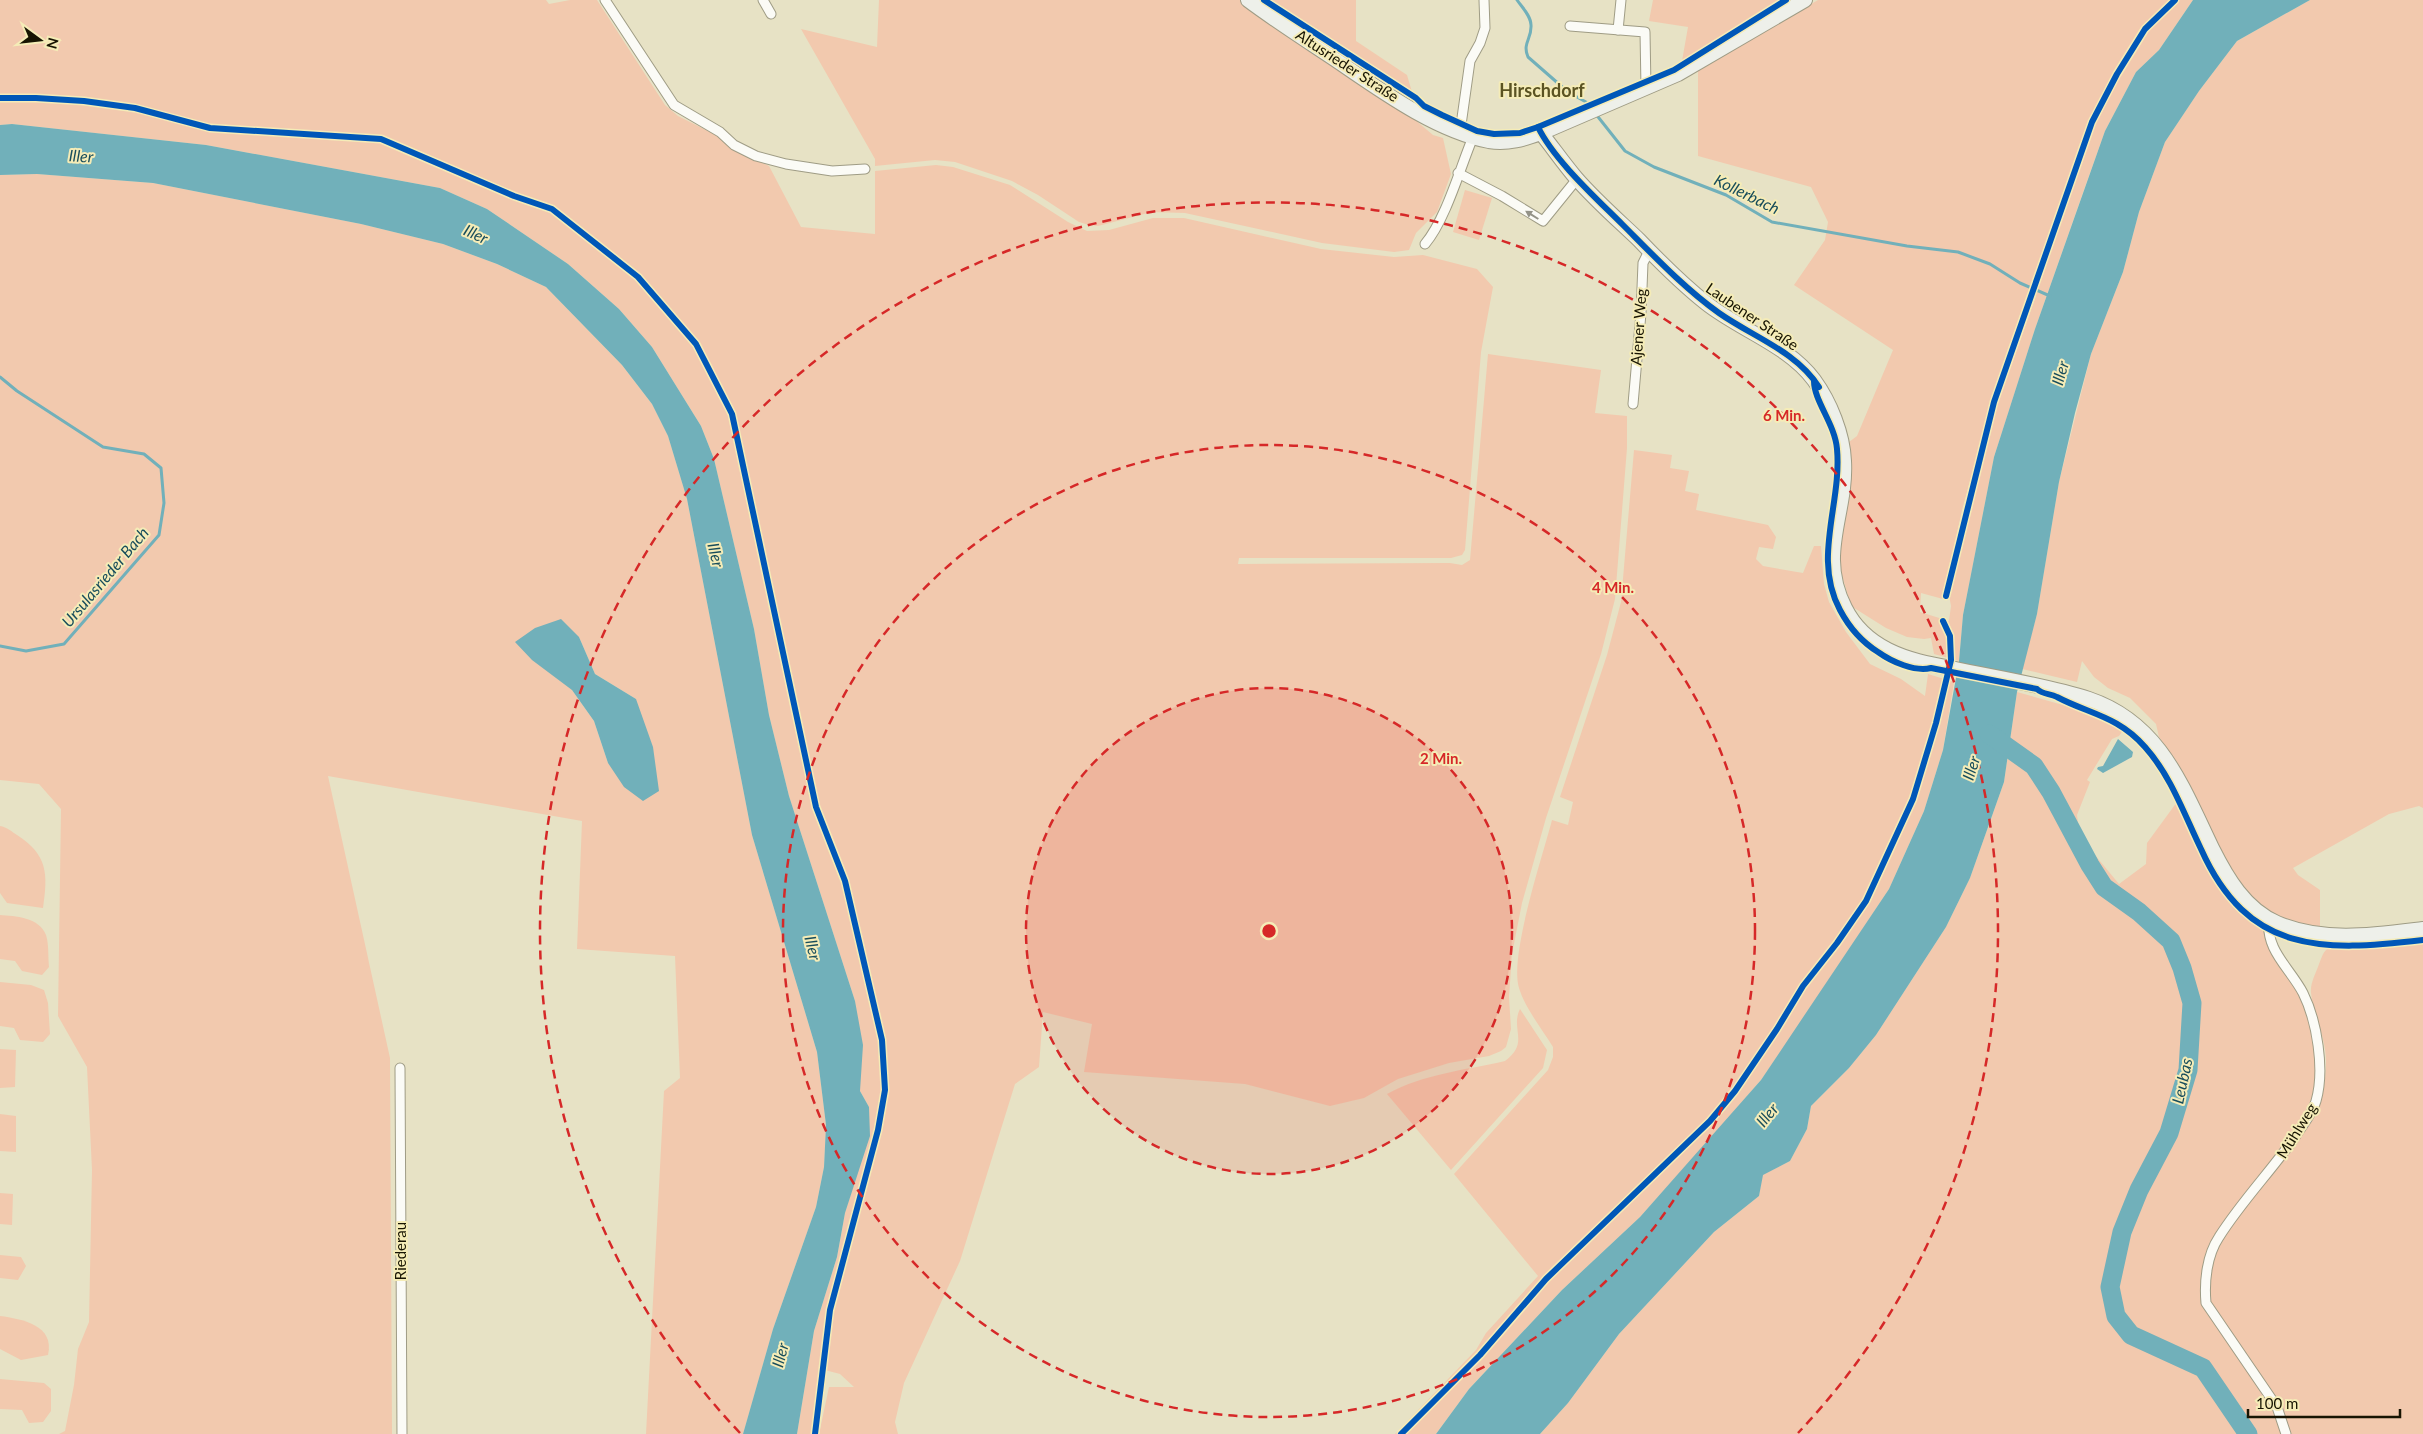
<svg xmlns="http://www.w3.org/2000/svg" width="2423" height="1434" font-family="Lato,sans-serif">
	<style>
		.green { fill: #f2c9ae; fill-rule: evenodd }
		.water { fill: #71b0ba }
		.lines { fill: none; stroke-linecap: round; stroke-linejoin: round }
		.stream { stroke: #71b0ba; stroke-width: 3 }
		.river { stroke: #71b0ba; stroke-width: 19 }
		.street-casing { stroke: #9f9c85; stroke-width: 11 }
		.secondary-casing { stroke: #9f9c85; stroke-width: 16 }
		.street { stroke: #fbfbf6; stroke-width: 9 }
		.secondary { stroke: #eef0ea; stroke-width: 14 }
		.cycleway-casing { stroke: #f5ecb7; stroke-width: 9 }
		.cycleway { stroke: #0057b8; stroke-width: 6 }
		.oneway { fill: #949388 }
		.ring { fill: none; stroke: #d62828; stroke-width: 2.5; stroke-dasharray: 9 6 }
		.labels { text-anchor: middle; stroke-width: 4; stroke-linejoin: round; paint-order: stroke }
		.street-label { font-size: 15px; fill: #171402; stroke: #f5ecb7 }
		.water-label { font-size: 16px; font-style: italic; fill: #184d5b; stroke: #f5ecb7 }
		.quarter-label { font-size: 18px; font-weight: bold; fill: #5b5322; stroke: #f5ecb7 }
		.centre { fill: #d62828; stroke: #f5ecb7; stroke-width: 2.5 }
		.ring-label { font-size: 15px; text-anchor: middle; font-weight: bold; fill: #d62828; stroke: #f5ecb7; stroke-width: 4; stroke-linejoin: round; paint-order: stroke }
	</style>
	<rect width="100%" height="100%" fill="#e7e2c5"/>
	<!-- green -->
	<g class="green">
		<path d="M0,0H546L549,4L570,0H597L665,105L678,116L720,137L730,147L769,166L801,227L875,234V171L936,165L953,167L1010,185L1068,222L1087,231L1109,230L1153,218H1184L1321,249L1394,257L1423,255L1477,269L1493,287L1481,352L1465,550L1462,555L1451,558H1239L1238,564L1450,563L1462,565L1470,560L1488,354L1601,370L1595,413L1627,416V448L1615,599L1601,654L1546,818L1522,903L1512,954L1509,997L1511,1029L1506,1047L1501,1051L1489,1056L1449,1063L1398,1079L1364,1098L1330,1106L1245,1084L1084,1072L1092,1024L1043,1012L1039,1067L1015,1084L960,1261L904,1383L895,1422L898,1434H819L829,1387H854L840,1374L821,1369L811,1434H797L814,1331L837,1257L845,1213L856,1175L869,1107L860,1091L855,1001L789,796L769,715L754,629L714,459L701,426L652,347L619,309L568,264L487,209L440,188L206,145L12,124L0,125Z"/>
		<path d="M879,0H1240L1262,17L1407,113L1433,135L1443,138L1451,174L1437,212L1416,233L1409,250L1394,252L1322,243L1185,213L1152,212L1098,226L1089,225L1079,222L1038,195L1012,181L955,162L935,160L875,166V159L801,29L877,47Z"/>
		<path d="M1269,0H1356V41L1407,75L1412,92L1381,74Z"/>
		<path d="M1653,0H1780L1682,61L1688,27L1649,21Z"/>
		<path d="M1818,0H2193L2159,50L2136,72L2105,131L2086,184L2035,329L1994,457L1963,615L1959,661L1934,654L1931,638L1924,639L1907,637L1886,628L1851,606L1839,565L1842,528L1852,474L1849,442L1857,436L1893,350L1794,285L1825,240L1828,222L1811,187L1698,156V71ZM2076,156L2081,161L2045,263L2037,271ZM2029,292L2036,296L1998,402L1968,511L1949,595L1951,606L1949,621L1920,612L1921,593L1943,599L1962,510L1992,402Z"/>
		<path d="M2310,0H2423V808L2419,806L2389,814L2293,868L2298,875L2320,890V929L2292,922L2270,912L2249,896L2227,865L2182,770L2159,737L2156,724L2130,698L2108,688L2094,677L2082,661L2077,682L2022,669L2037,614L2059,482L2091,354L2123,272L2139,212L2165,142L2199,91L2237,41Z"/>
		<path d="M37,174L153,183L361,224L443,244L497,264L546,287L622,365L652,404L668,436L687,499L752,835L817,1052L826,1125L824,1167L816,1207L773,1329L743,1434H646L664,1091L680,1078L675,956L577,949L582,821L328,776L390,1058L392,1434H59L65,1431L74,1385L78,1349L89,1322L92,1170L87,1067L58,1016L61,809L39,784L0,780V175ZM579,637L595,674L636,699L608,763L594,721L572,690Z"/>
		<path d="M1465,190L1492,198L1479,240L1453,232Z"/>
		<path d="M1634,450L1672,455L1670,468L1689,471L1685,491L1699,494L1696,510L1768,525L1776,537L1773,549L1759,547L1756,559L1763,566L1803,573L1814,546H1821L1824,584L1829,602L1846,632L1870,664L1901,679L1925,696L1928,674L1954,682L1943,750L1924,811L1889,889L1795,1031L1761,1080L1702,1148L1640,1217L1562,1290L1469,1389L1436,1434H1395L1476,1350L1486,1333L1538,1276L1454,1174L1548,1070L1553,1057V1047C1542,1029 1525,1008 1519,988C1509,956 1543,855 1552,820L1568,825L1573,802L1560,797L1607,655L1621,602Z"/>
		<path d="M2017,692L2098,715L2123,730L2119,736L2112,739L2087,780L2090,782L2077,815L2080,837L2119,884L2146,864L2147,843L2177,802L2211,876L2235,907L2264,931L2276,958L2300,996L2312,1031L2318,1059L2313,1101L2300,1122L2308,1127C2321,1107 2326,1085 2326,1061C2326,1037 2313,1015 2311,993C2310,983 2316,973 2319,964C2322,957 2323,951 2329,948L2368,949L2423,944V1434H1540L1568,1403L1619,1334L1714,1232L1759,1196L1762,1175L1790,1161L1807,1129L1811,1106L1849,1068L1876,1035L1946,927L1970,878L2004,782Z"/>
		<path d="M0,826C7,827 12,832 17,835C48,855 48,874 43,908L7,903L0,893Z"/>
		<path d="M0,915C15,916 39,917 46,935C49,944 48,957 49,967L42,975L22,971L15,961L0,959Z"/>
		<path d="M0,982L31,985L44,990L48,1003L50,1034L43,1042L20,1040L14,1028L0,1026Z"/>
		<path d="M1520,1009L1547,1050L1543,1068L1451,1170L1387,1094C1423,1074 1466,1070 1505,1061C1530,1043 1510,1029 1520,1009Z"/>
		<path d="M0,1049L16,1050L15,1087L0,1088Z"/>
		<path d="M0,1114L16,1116V1152L0,1151Z"/>
		<path d="M0,1193L13,1194L12,1225L0,1224Z"/>
		<path d="M0,1255L21,1257L26,1266L18,1280L0,1278Z"/>
		<path d="M0,1316C22,1319 55,1325 48,1355L21,1360L0,1349Z"/>
		<path d="M0,1379L44,1383L51,1389V1411L43,1422L29,1423L22,1410L0,1409Z"/>
	</g>
	<!-- water -->
	<g class="water">
		<path d="M2193,0H2310L2237,41L2199,91L2165,142L2139,212L2123,272L2091,354L2075,413L2059,482L2037,614L2017,692L2004,782L1970,878L1946,927L1876,1035L1849,1068L1811,1106L1807,1129L1790,1161L1763,1175L1759,1196L1714,1232L1619,1334L1568,1403L1540,1434H1436L1469,1389L1562,1290L1640,1217L1761,1080L1889,889L1924,811L1943,750L1959,661L1963,615L1994,457L2035,329L2105,131L2136,72L2159,50Z"/>
		<path d="M12,124L206,145L440,188L487,209L568,264L619,309L652,347L701,426L714,459L754,629L769,715L789,796L855,1001L863,1045L860,1091L869,1107L870,1136L845,1213L837,1257L814,1331L797,1434H743L773,1329L816,1207L824,1167L826,1125L817,1052L752,835L687,499L668,436L652,404L622,365L546,287L497,264L443,244L361,224L153,183L37,174L0,175V125Z"/>
		<path d="M561,619L579,637L595,674L636,699L653,747L659,791L643,801L624,787L608,763L594,721L572,690L532,660L515,642L535,628Z"/>
		<path d="M2118,739L2133,752L2132,757L2103,773L2097,769L2098,767L2103,766Z"/>
	</g>
	<g class="lines">
		<!-- stream -->
		<g class="stream">
			<path d="M1517,0C1522,7 1531,16 1531,25C1532,39 1522,43 1528,57L1568,92L1586,102L1591,108"/>
			<path d="M1595,113L1625,151L1654,167L1726,195L1772,222L1907,246L1958,252L1990,264L2020,283L2050,296"/>
			<path d="M0,377L17,391L103,447L144,454L161,468L164,503L159,535L64,644L26,651L0,646"/>
		</g>
		<!-- river -->
		<path class="river" d="M1989,734L2034,766L2051,792L2090,865L2104,887L2139,912L2171,941L2182,968L2192,1003L2188,1070L2169,1133L2139,1190L2122,1232L2110,1287L2116,1316L2131,1335L2203,1368L2248,1434"/>
		<!-- street casing -->
		<g class="street-casing">
			<g id="street">
				<path d="M605,0L674,105L720,132L734,145L756,156L786,164L832,171L865,169"/>
				<path d="M763,0L771,14"/>
				<path d="M1570,26L1645,32L1646,88"/>
				<path d="M1618,30L1621,0"/>
				<path d="M1460,132L1470,61L1480,43L1485,28L1484,0"/>
				<path d="M1458,173L1502,196L1543,221L1577,179"/>
				<path d="M1425,244C1446,219 1460,168 1473,137"/>
				<path d="M1633,404L1641,313L1643,263L1649,251"/>
				<path d="M2269,919C2265,950 2290,968 2303,993C2317,1021 2325,1070 2316,1101C2313,1113 2302,1126 2295,1137C2271,1171 2241,1202 2219,1237C2207,1255 2204,1281 2206,1303L2277,1407L2286,1434"/>
				<path d="M400,1068L402,1434"/>
			</g>
		</g>
		<!-- secondary casing -->
		<g class="secondary-casing">
			<g id="secondary">
				<path d="M1248,0C1276,21 1306,40 1336,60C1380,90 1436,131 1489,141C1508,144 1524,139 1541,133L1678,74L1805,0"/>
				<path d="M1541,133C1553,148 1564,164 1576,178C1595,200 1618,220 1639,240C1660,262 1682,284 1706,303C1740,330 1788,345 1814,380C1830,402 1843,434 1844,461C1847,515 1817,553 1845,608C1854,626 1870,641 1888,650C1908,660 1929,664 1951,668C1997,678 2045,685 2089,699C2160,723 2182,786 2212,848C2227,878 2245,909 2277,923C2324,943 2375,935 2423,929"/>
			</g>
		</g>
		<!-- street -->
		<use href="#street" class="street"/>
		<!-- secondary -->
		<use href="#secondary" class="secondary"/>
		<!-- cycleway casing -->
		<g class="cycleway-casing">
			<g id="cycleway">
				<path d="M1264,0L1416,98L1424,106L1442,115L1477,131L1494,134L1520,133L1538,127L1674,70L1786,0"/>
				<path d="M0,98H36L84,101L135,108L210,128L381,139L514,196L552,209L638,277L696,344L732,414L816,807L845,881L882,1040L885,1090L878,1130L830,1310L815,1434"/>
				<path d="M1538,127C1554,160 1596,198 1622,224C1653,255 1684,288 1719,313C1753,337 1796,351 1819,387"/>
				<path d="M1814,381C1814,401 1835,424 1837,449C1842,504 1812,558 1840,610C1849,627 1862,642 1878,652C1892,662 1915,672 1931,668L2037,689C2043,695 2050,693 2057,697C2089,714 2118,716 2145,747C2171,776 2184,814 2201,849C2248,954 2322,952 2423,940"/>
				<path d="M1946,596L1994,402L2092,122L2117,74L2145,29L2175,0"/>
				<path d="M1401,1434L1480,1355L1546,1279L1710,1121L1735,1091L1777,1029L1803,986L1837,943L1866,901L1913,799L1936,723L1951,660L1950,636L1943,621"/>
			</g>
		</g>
		<!-- cycleway -->
		<use href="#cycleway" class="cycleway"/>
	</g>
	<!-- one-way arrows -->
	<defs><path id="oneway-solid" d="M-6-.8H1V-3.2L6.5 0L1 3.2V.8H-6Z" transform="scale(1.25)"/></defs>
	<use class="oneway" href="#oneway-solid" transform="translate(1532 215) rotate(-148)"/>
	<!-- distance rings -->
	<circle cx="1269" cy="931" r="243" fill="#d62828" fill-opacity=".12"/>
	<g class="ring">
		<circle cx="1269" cy="931" r="243"/>
		<circle cx="1269" cy="931" r="486"/>
		<path d="M740 1433A729 729 0 1 1 1798 1433"/>
	</g>
	<g class="labels">
		<!-- street labels -->
		<g class="street-label">
			<text transform="translate(1347 66) rotate(33)" y="5">Altusrieder Straße</text>
			<text transform="translate(1752 317) rotate(34)" y="5">Laubener Straße</text>
			<text transform="translate(1639 327) rotate(-86)" y="5">Ajener Weg</text>
			<text transform="translate(2297 1131) rotate(-58)" y="5">Mühlweg</text>
			<text transform="translate(401 1251) rotate(-90)" y="5">Riederau</text>
		</g>
		<!-- water labels -->
		<g class="water-label">
			<text transform="translate(81 156) rotate(3)" y="6">Iller</text>
			<text transform="translate(1747 194) rotate(26)" y="6">Kollerbach</text>
			<text transform="translate(476 234) rotate(25)" y="6">Iller</text>
			<text transform="translate(2060 373) rotate(-74)" y="6">Iller</text>
			<text transform="translate(716 555) rotate(76)" y="6">Iller</text>
			<text transform="translate(105 577) rotate(-50)" y="6">Ursulasrieder Bach</text>
			<text transform="translate(1971 768) rotate(-72)" y="6">Iller</text>
			<text transform="translate(813 948) rotate(76)" y="6">Iller</text>
			<text transform="translate(2182 1081) rotate(-78)" y="6">Leubas</text>
			<text transform="translate(1767 1115) rotate(-51)" y="6">Iller</text>
			<text transform="translate(780 1355) rotate(-75)" y="6">Iller</text>
		</g>
		<!-- quarter labels -->
		<g class="quarter-label">
			<text x="1542" y="97">Hirschdorf</text>
		</g>
	</g>
	<circle cx="1269" cy="931" r="8" class="centre"/>
	<g class="ring-label">
		<text x="1784" y="421">6 Min.</text>
		<text x="1613" y="593">4 Min.</text>
		<text x="1441" y="764">2 Min.</text>
	</g>
	<!-- north arrow -->
	<g transform="translate(40 40) rotate(105)" stroke="#f5ecb7" stroke-width="4" paint-order="stroke">
	<path d="M0-4L9 19L0 12L-9 19Z" fill="#171402"/>
	<text y="-8" font-size="14" font-weight="bold" text-anchor="middle" fill="#171402">N</text>
	</g>
	<!-- scale -->
	<path d="M2248 1409v8h152v-8" fill="none" stroke="#171402" stroke-width="2.5"/>
	<text x="2256" y="1409" font-size="15" fill="#171402" stroke="#f5ecb7" stroke-width="4" paint-order="stroke">100 m</text>
</svg>
